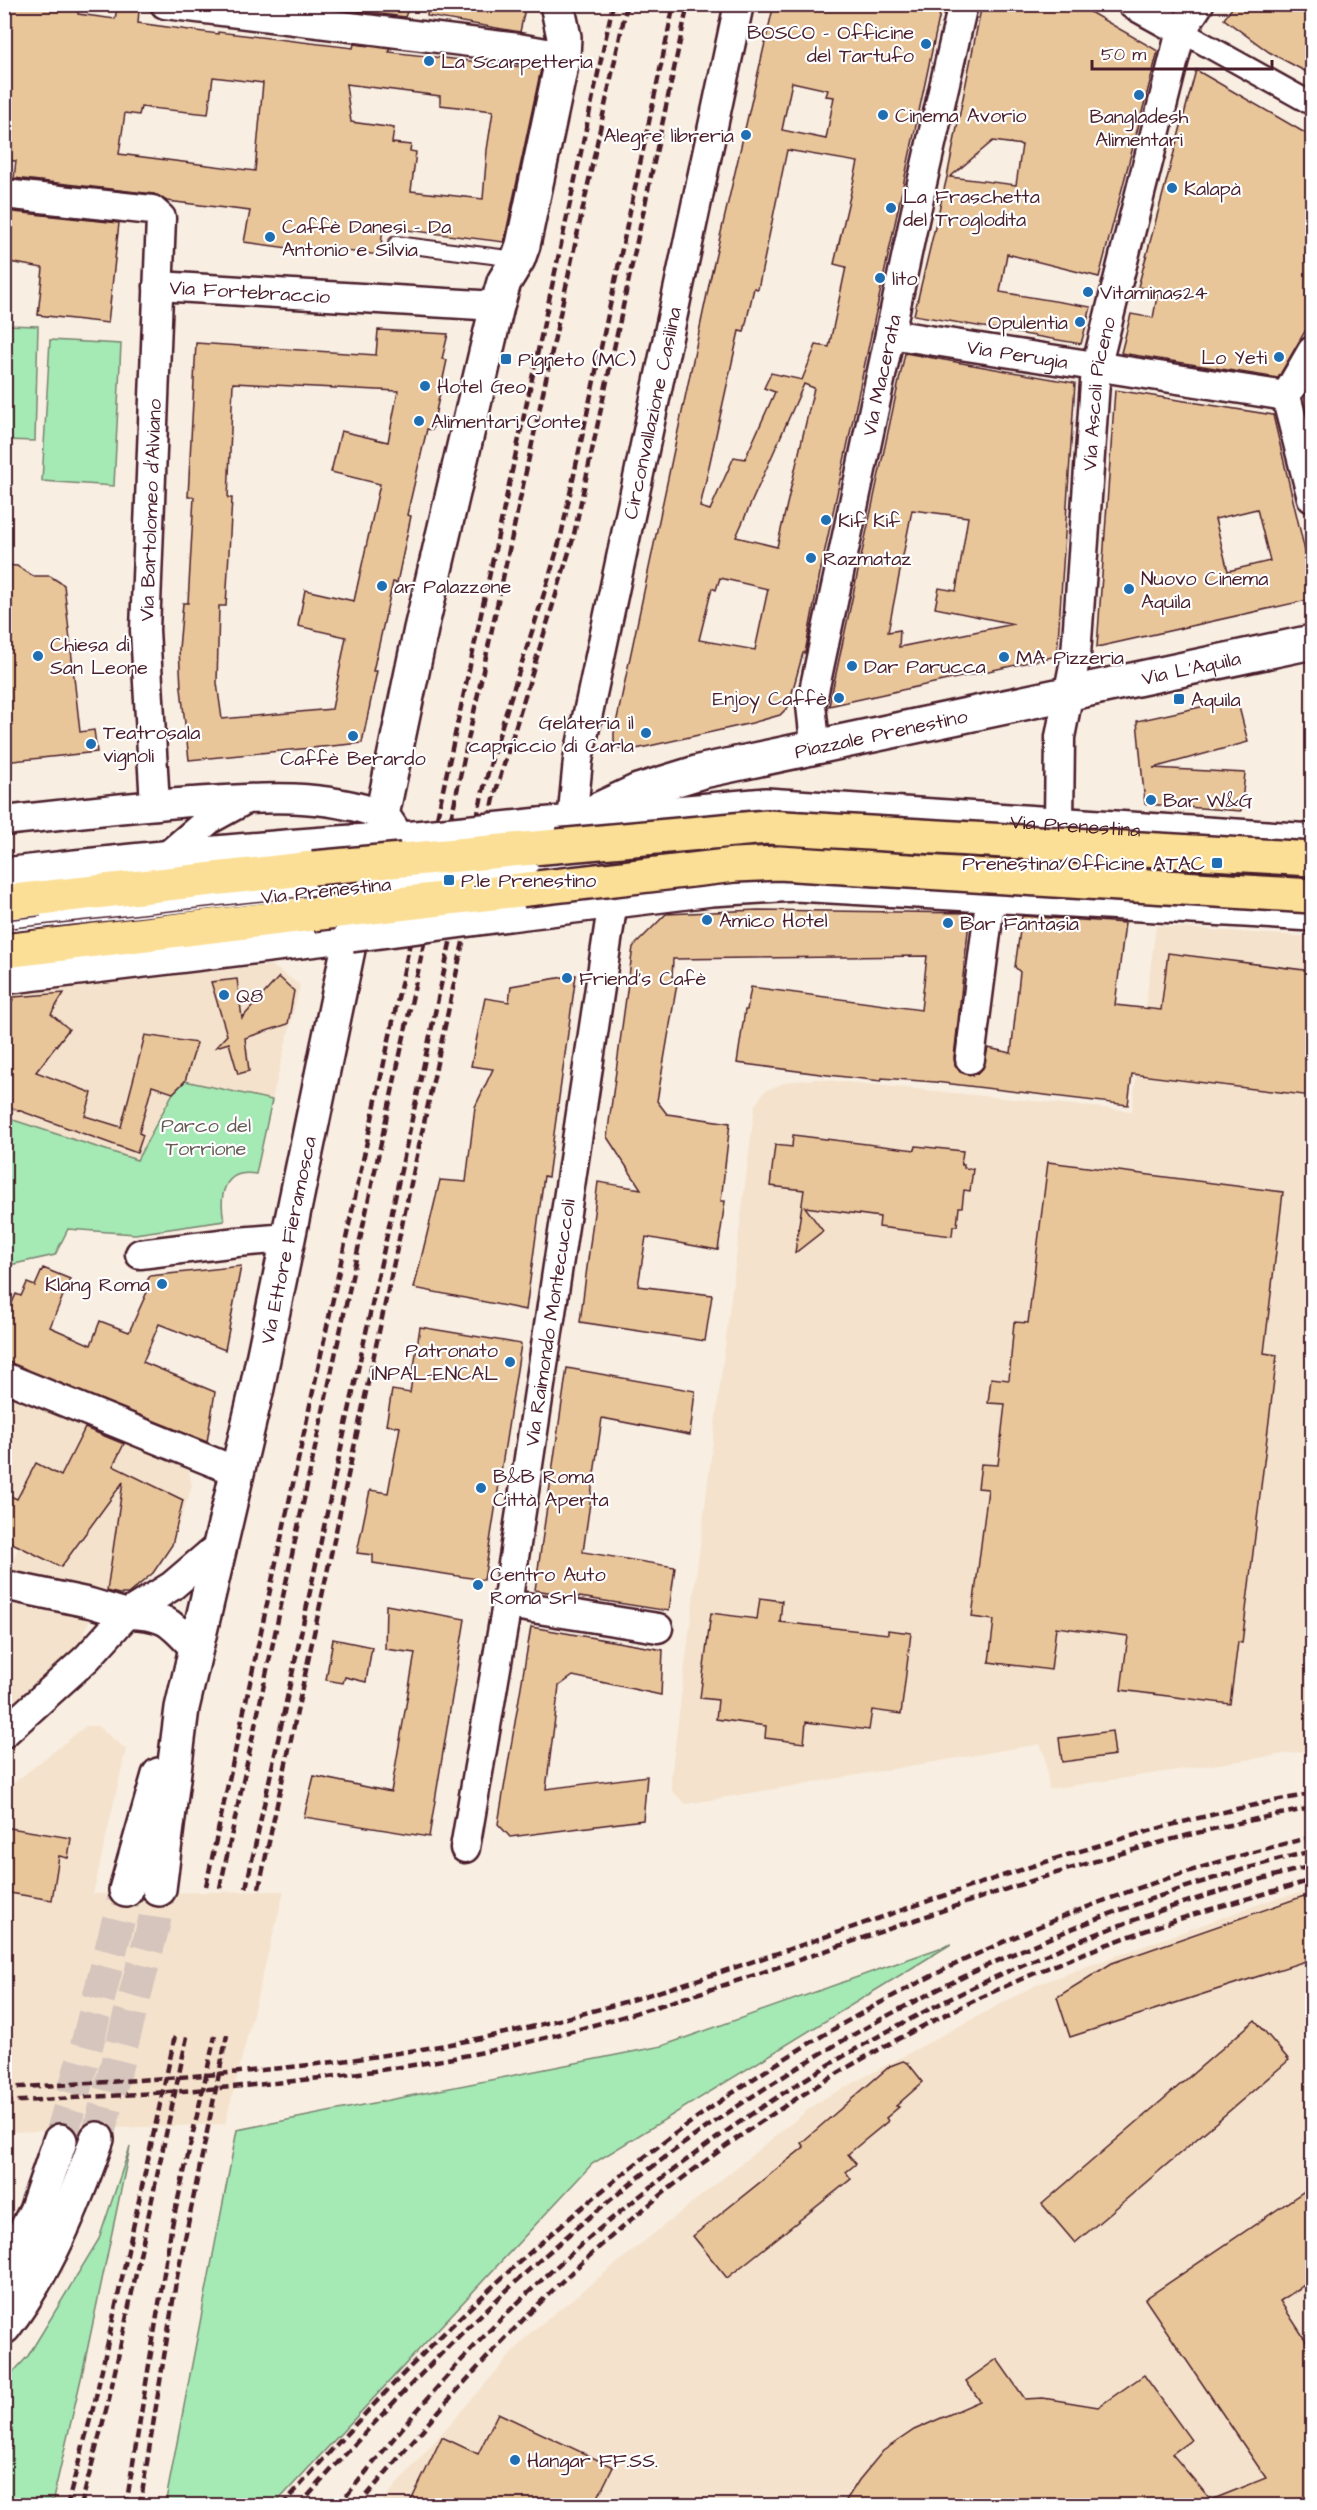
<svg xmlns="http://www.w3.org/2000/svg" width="1317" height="2510" font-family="'Architects Daughter',sans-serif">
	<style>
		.built { fill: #f4e2cc }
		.green { fill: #a5e9b4; stroke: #788470; stroke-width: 1.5 }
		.building { fill: #e9c69a; stroke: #4a1f2b; stroke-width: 1.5; fill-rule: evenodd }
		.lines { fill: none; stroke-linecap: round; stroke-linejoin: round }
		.tertiary-tunnel { stroke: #d5c5bd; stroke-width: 33; stroke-dasharray: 33 16; stroke-linecap: butt }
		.service-casing { stroke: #4a1f2b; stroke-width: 18 }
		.pedestrian-casing { stroke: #4a1f2b; stroke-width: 26 }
		.minor-casing { stroke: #4a1f2b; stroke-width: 33 }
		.tertiary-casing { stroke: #4a1f2b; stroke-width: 38 }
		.secondary-casing { stroke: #4a1f2b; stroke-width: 38 }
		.trunk-casing { stroke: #4a1f2b; stroke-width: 38 }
		.service { stroke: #fff; stroke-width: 14 }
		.pedestrian { stroke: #fff; stroke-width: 21 }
		.minor { stroke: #fff; stroke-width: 28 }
		.tertiary { stroke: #fff; stroke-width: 33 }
		.secondary { stroke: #fff; stroke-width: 33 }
		.trunk { stroke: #fbdf96; stroke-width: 33 }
		.tram { stroke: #4a1f2b; stroke-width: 1.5 }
		.rail { stroke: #4a1f2b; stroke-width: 4.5; stroke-dasharray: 9 4.5; stroke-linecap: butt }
		.service-bridge-casing { stroke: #4a1f2b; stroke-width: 18; stroke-linecap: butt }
		.secondary-bridge-casing { stroke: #4a1f2b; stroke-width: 38; stroke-linecap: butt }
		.trunk-bridge-casing { stroke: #4a1f2b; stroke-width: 38; stroke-linecap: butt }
		.service-bridge { stroke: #fff; stroke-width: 14 }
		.secondary-bridge { stroke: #fff; stroke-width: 33 }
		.trunk-bridge { stroke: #fbdf96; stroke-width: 33 }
		.poi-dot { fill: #1f6fb2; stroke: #fff; stroke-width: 2 }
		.labels { text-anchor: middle; stroke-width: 4.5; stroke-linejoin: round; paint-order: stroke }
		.poi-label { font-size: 20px; fill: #4a1f2b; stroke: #fff; text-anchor: start }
		.street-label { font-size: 20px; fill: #4a1f2b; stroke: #fff }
		.park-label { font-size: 20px; fill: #655c54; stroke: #fff }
	</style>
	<rect width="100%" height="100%" fill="#f8eee1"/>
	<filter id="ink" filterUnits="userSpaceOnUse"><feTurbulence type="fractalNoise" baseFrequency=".0167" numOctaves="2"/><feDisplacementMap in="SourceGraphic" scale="12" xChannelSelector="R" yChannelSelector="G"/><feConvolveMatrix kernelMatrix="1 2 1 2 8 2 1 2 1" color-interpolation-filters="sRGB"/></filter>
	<g filter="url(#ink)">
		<!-- built -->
		<g class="built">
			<path d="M1156,926L1312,937V1750L1049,1789L1045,1756L1040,1744L686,1804L672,1791L671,1778L755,1105L765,1091L787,1082L816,1079L1132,1111Z"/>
			<path d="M271,965L300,985L272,1100L185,1081L173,1093L138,1160L5,1117V1013L13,992Z"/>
			<path d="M4,1387L186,1457L192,1486L172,1544L153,1573L133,1593L106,1596L42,1585L9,1568L36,1509L5,1497Z"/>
			<path d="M4,1603L90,1618L80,1645L5,1712Z"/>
			<path d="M86,1726H97L126,1749L93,1894L284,1891L225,2124L5,2132V1790Z"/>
			<path d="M1312,1890V2505L378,2506L530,2333L818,2102L1036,1985L1274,1899Z"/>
		</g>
		<!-- green -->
		<g class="green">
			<path d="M5,325L38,326L35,441L5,440Z"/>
			<path d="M50,340L121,344L114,486L42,481Z"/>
			<path d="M185,1081L272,1100L256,1174C223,1168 219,1196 224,1221L135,1234L68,1229L55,1255L5,1266L4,1117L137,1160L173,1093Z"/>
			<path d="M951,1944L592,2164L274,2505H165L237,2130L662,2046Z"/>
			<path d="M130,2147L83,2370L53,2499L50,2505H5V2381L28,2356L99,2239Z"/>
		</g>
		<!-- building -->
		<g class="building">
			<path d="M4,4H78V14L115,19L117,8L139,10L138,23L218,34V32L353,48L354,44L391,49L389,52L541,69L504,242L383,227L380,255L303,246V250L244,242L250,211L167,201L154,194L14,178L16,161L4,160ZM213,77L263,83L255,171L119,154L125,113L139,115L141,107L208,114ZM346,84L440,96V105L493,111L487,150L483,199L411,191L416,152L410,151L411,145L392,143L394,128L351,122Z"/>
			<path d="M359,4H410L405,17L358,11Z"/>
			<path d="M428,4H526L520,32L427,16Z"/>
			<path d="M774,4H942L820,573L805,653H803L788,707L780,715L752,723L636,749H620L614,742V733L710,280ZM792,82L828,90L826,96L834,97L826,139L782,130ZM787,150L858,162L834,264L846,267L829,347L816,345L802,380L771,373L764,388L775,392L745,459L734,457L710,510L700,507L739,331L744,332L754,288L758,289ZM804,384L814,388L777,547L736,537ZM720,578L768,589L755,650L699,640L712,588L716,590Z"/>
			<path d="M982,4H1076L1158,51L1099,277L1007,254L1000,292L1091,307L1081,344L914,315L947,177ZM993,141L1022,145L1016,185L950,177Z"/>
			<path d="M1235,4H1312V75L1269,52L1224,19Z"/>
			<path d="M1196,70L1312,137V319L1278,378L1121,353L1131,314L1153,318L1158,291L1138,287Z"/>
			<path d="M4,211L119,223L108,323L38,315L43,268L4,261Z"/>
			<path d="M378,330L448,334L442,359L447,360L432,430L427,429L407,515L411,516L397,583L393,582L373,671H377L362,743L189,760L181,688L179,649L183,603H188L194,497H188L196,343L376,355ZM233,383L398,391L388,442L341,431L331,472L380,484L354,601L305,590L298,626L346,637L332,709L222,719L217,683L219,606H226L232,498H228Z"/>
			<path d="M905,353L1075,383L1057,656L829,706ZM912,510L968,517L956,591L939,588L935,608L1014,624L899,647L900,630L888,632Z"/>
			<path d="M1115,390L1273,415L1312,581V599L1097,647ZM1257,509L1270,561L1228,571L1215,519Z"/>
			<path d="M4,565L17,566L33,576H50L64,585L80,732L94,730L97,752L4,762Z"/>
			<path d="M1237,699L1248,742L1153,768L1245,773L1241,811L1145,804L1137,721Z"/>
			<path d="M758,910L970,913L954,1057L955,1065L960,1072L969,1075L977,1074L983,1068L988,1048L1011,1053L1020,972L1015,967L1022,916L1125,923L1115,1005L1161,1010L1168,953L1312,971V1096L1132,1074L1128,1105L935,1082L882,1078L881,1081L828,1075L737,1063L745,1010H747L751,987L921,1010L927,956L673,959L672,977L678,978L657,1101L667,1114L730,1123L721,1201H725L718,1250L646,1237L638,1286L712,1295L705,1341L580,1322L598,1182L641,1189L607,1137L633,947L666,914Z"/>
			<path d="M576,975L548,1177L544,1176L526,1310L414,1288L440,1180L466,1182L475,1107L493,1069L471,1066L485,998L509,1002L511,986Z"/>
			<path d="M279,977L294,991L288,1024L245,1038L249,1071L238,1074L229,1043L216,1047L227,1035L211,982L237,979L242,1018Z"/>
			<path d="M64,993L51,1014L69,1029L36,1072L92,1093L85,1116L121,1127L145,1035L197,1043L185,1081L173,1093L152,1086L139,1133L143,1135L137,1153L4,1105V1021L14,997Z"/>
			<path d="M793,1135L915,1150L916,1146L963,1151L961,1165H964V1168L973,1169L970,1191L964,1190L962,1207H959L957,1226H953L952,1236L879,1227L880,1217L805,1207L823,1231L795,1253L804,1190L770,1186L775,1145L792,1147Z"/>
			<path d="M1048,1162L1283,1192L1264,1353L1277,1355L1242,1643L1238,1642L1230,1704L1121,1690L1128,1636L1056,1627L1051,1670L989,1662L994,1620L972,1617L988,1489L978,1488L981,1464L998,1465L1005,1404L988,1403L991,1378L1009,1380L1014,1322L1028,1323Z"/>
			<path d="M241,1266L225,1350L159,1324L143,1362L215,1392L207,1442L4,1361V1321L16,1294L21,1296L27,1283L35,1286L43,1268L70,1279L50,1327L91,1345L100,1321L129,1332L147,1292L142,1289L150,1276Z"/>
			<path d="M420,1327L521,1344L484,1580L373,1563V1555L357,1553L370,1490L388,1493L400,1427L386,1425L392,1390L410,1393Z"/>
			<path d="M567,1368L695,1391L690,1435L602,1418L583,1552L675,1567L669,1611L535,1590Z"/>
			<path d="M85,1428L124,1444L113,1466L183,1500L172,1545L153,1573L128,1594H119L107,1591L123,1482L61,1567L4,1539V1493L17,1499L36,1463L61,1476Z"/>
			<path d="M760,1598L782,1601L780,1622L888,1634V1630L911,1633L901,1714L872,1710L869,1730L806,1722L804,1743L765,1738L766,1726L716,1719L718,1700L700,1698L711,1613L757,1619Z"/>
			<path d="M386,1605L465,1619L429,1837L304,1817L314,1776L391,1792L415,1653L385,1649Z"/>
			<path d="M531,1627L663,1650L661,1695L573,1676L559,1686L546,1789L647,1776L643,1820L510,1837L498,1824Z"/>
			<path d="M333,1639L372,1647L366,1682L345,1677L343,1683L326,1680Z"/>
			<path d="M1112,1731L1115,1755L1062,1762L1059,1738Z"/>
			<path d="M4,1827L71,1838L68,1858L59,1856L52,1900L4,1892Z"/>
			<path d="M1304,1896L1312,1921V1959L1070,2037L1057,1997L1112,1963Z"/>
			<path d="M1255,2020L1289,2060L1075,2243L1042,2204Z"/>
			<path d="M903,2061L908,2063L923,2082L896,2106L899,2107L886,2118L888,2121L848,2154L856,2164L846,2172L851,2179L727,2278L693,2236L804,2147L801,2143L890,2066Z"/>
			<path d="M1312,2186V2280L1280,2301L1312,2350V2505H843L859,2480L883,2451L914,2430L980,2401L966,2381L997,2359L1025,2399L1043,2398L1098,2407L1144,2375L1191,2440L1172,2454L1211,2500L1266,2478L1145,2299Z"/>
			<path d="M498,2413L613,2467L594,2505H409L442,2437L478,2454Z"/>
		</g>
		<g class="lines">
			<!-- tertiary-tunnel -->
			<g class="tertiary-tunnel">
				<path d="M97,2139L154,1923L159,1889"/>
				<path d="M60,2141L85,2052L126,1890"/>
			</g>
			<!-- service casing -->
			<g class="service-casing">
				<g id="service">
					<path d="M396,244L516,259"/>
					<path d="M530,868L633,856"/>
					<path d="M4,925L365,885"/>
				</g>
			</g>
			<!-- pedestrian casing -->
			<g class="pedestrian-casing">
				<path id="pedestrian" d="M1181,31L1312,104"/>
			</g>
			<!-- minor casing -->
			<g class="minor-casing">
				<g id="minor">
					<path d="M165,4L518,48L563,56"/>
					<path d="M1132,4L1181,31"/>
					<path d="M4,194L152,210L161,218L145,630L155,805"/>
					<path id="s1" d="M158,286L497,306"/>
					<path id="s2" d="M890,334L1286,396"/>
					<path d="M1312,351L1286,396L1312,498"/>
					<path id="s3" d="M819,748L814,733L811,705L922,183L963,4"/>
					<path d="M4,821C67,814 129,807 191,802C256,798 320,792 382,815"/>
					<path id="s4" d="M572,822L578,760L739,4"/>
					<path id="s5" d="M1059,823L1060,737L1076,655L1096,368L1181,31L1199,4"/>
					<path d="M166,857L210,819L241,802"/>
					<path d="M970,1059L991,894"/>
					<path d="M140,1254L237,1242L288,1238"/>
					<path d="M4,1377L238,1472"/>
					<path d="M4,1585L90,1603L127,1614L87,1658L4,1733"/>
					<path d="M507,1604L658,1628"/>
					<path d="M196,1650C170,1622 166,1615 127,1614L172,1586L220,1545"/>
					<path id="s6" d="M465,1848L507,1604L613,901"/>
				</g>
			</g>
			<!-- tertiary casing -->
			<g class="tertiary-casing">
				<g id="tertiary">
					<path id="s7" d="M159,1889L182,1708L257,1388L351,935"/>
					<path d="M126,1890L159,1775"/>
					<path d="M4,2274L36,2211L60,2141"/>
					<path d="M4,2327C47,2271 74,2204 97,2139"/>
				</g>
			</g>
			<!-- secondary casing -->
			<g class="secondary-casing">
				<g id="secondary">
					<path id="s8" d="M589,814L638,791L703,771L1312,642"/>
					<path id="s9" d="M540,825L766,805L1312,841"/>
					<path d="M398,839L382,815L421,629L497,306L504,282L518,259L523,245L563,56L564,37L557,4"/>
					<path d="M4,875C141,859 278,846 415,838"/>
					<path d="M604,889L647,852L672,819"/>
					<path d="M509,914L711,889L796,884L1312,914"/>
					<path d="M4,977L351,935"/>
				</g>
			</g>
			<!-- trunk casing -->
			<g class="trunk-casing">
				<g id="trunk">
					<path d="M4,902L313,868"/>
					<path d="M4,951L312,914"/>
				</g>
			</g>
			<!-- service -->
			<use href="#service" class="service"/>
			<!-- pedestrian -->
			<use href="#pedestrian" class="pedestrian"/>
			<!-- minor -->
			<use href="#minor" class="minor"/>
			<!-- tertiary -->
			<use href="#tertiary" class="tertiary"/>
			<!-- secondary -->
			<use href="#secondary" class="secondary"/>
			<!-- trunk -->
			<use href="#trunk" class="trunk"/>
			<!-- tram -->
			<g class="tram">
				<path d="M4,920L40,916"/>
				<path d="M4,929L523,873L707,848L759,844L1312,876"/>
			</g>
			<!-- rail -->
			<g class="rail">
				<path d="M206,1886L613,4"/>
				<path d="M220,1888L627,4"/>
				<path d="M246,1888L482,795C505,707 537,623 561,536L674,4"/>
				<path d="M259,1888L495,794L573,539L688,4"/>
				<path d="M4,2088C197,2077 386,2067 574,2016C822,1950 1058,1838 1312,1794"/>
				<path d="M4,2102C196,2091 381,2082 568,2032C818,1965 1056,1854 1312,1808"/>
				<path d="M67,2506L95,2401L175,2036"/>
				<path d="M81,2506L109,2399L188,2032"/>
				<path d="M126,2506L171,2230L215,2036"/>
				<path d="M140,2506L176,2282L227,2035"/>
				<path d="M282,2506C398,2372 526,2246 668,2139C858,1996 1082,1892 1312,1837"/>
				<path d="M299,2506C413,2377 536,2252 675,2150C867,2010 1082,1908 1312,1851"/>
				<path d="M338,2506C390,2443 441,2379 499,2321C724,2098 1005,1942 1312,1866"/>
				<path d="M358,2506C427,2423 497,2342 575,2269C740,2116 938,2002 1150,1929C1203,1910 1258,1896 1312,1880"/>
			</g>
			<!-- service-bridge casing -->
			<g class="service-bridge-casing">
				<path id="service-bridge" d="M365,885L530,868"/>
			</g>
			<!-- secondary-bridge casing -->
			<g class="secondary-bridge-casing">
				<g id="secondary-bridge">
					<path d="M416,838L540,825"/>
					<path d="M351,935L509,914"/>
				</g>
			</g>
			<!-- trunk-bridge casing -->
			<g class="trunk-bridge-casing">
				<g id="trunk-bridge">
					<path d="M313,868L767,827L1312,859"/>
					<path d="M312,914L735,865L779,863L1312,896"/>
				</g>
			</g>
			<!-- service-bridge -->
			<use href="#service-bridge" class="service-bridge"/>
			<!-- secondary-bridge -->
			<use href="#secondary-bridge" class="secondary-bridge"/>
			<!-- trunk-bridge -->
			<use href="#trunk-bridge" class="trunk-bridge"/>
		</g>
	</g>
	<!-- markers -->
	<g class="poi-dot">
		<circle cx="926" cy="44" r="6"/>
		<circle cx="429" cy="61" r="6"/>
		<circle cx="1139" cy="95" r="6"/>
		<circle cx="883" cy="115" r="6"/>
		<circle cx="746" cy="135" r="6"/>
		<circle cx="1172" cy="188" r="6"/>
		<circle cx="891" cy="208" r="6"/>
		<circle cx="270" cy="237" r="6"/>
		<circle cx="880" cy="278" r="6"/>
		<circle cx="1088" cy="292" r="6"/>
		<circle cx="1080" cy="322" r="6"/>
		<circle cx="1279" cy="357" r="6"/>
		<rect x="500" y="353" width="12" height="12" rx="3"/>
		<circle cx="425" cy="386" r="6"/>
		<circle cx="419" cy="421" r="6"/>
		<circle cx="826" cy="520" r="6"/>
		<circle cx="811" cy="558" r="6"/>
		<circle cx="382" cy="586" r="6"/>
		<circle cx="1129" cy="589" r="6"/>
		<circle cx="38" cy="656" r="6"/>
		<circle cx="1004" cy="657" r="6"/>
		<circle cx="852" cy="666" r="6"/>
		<circle cx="839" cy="698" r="6"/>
		<rect x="1173" y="693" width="12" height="12" rx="3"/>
		<circle cx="646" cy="733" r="6"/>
		<circle cx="353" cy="736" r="6"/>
		<circle cx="91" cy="744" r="6"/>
		<circle cx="1151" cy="800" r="6"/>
		<rect x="1211" y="857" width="12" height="12" rx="3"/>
		<rect x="443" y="874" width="12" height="12" rx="3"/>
		<circle cx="707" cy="920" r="6"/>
		<circle cx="948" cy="923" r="6"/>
		<circle cx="567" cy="978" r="6"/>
		<circle cx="224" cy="995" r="6"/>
		<circle cx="162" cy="1284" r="6"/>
		<circle cx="510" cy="1362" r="6"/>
		<circle cx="481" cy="1488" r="6"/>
		<circle cx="478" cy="1585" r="6"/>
		<circle cx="515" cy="2460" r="6"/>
	</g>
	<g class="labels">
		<!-- poi labels -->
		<g class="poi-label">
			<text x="914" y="39" text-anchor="end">BOSCO - Officine<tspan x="914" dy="23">del Tartufo</tspan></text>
			<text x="441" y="68">La Scarpetteria</text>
			<text x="895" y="122">Cinema Avorio</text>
			<text x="1139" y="123" text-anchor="middle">Bangladesh<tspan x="1139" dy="23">Alimentari</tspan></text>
			<text x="734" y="142" text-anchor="end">Alegre libreria</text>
			<text x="1184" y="195">Kalapà</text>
			<text x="903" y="203">La Fraschetta<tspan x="903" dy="23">del Troglodita</tspan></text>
			<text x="282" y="233">Caffè Danesi - Da<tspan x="282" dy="23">Antonio e Silvia</tspan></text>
			<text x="892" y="285">lito</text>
			<text x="1100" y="299">Vitaminas24</text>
			<text x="1068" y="329" text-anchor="end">Opulentia</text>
			<text x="1267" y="364" text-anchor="end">Lo Yeti</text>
			<text x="518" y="366">Pigneto (MC)</text>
			<text x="437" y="393">Hotel Geo</text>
			<text x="431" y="428">Alimentari Conte</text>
			<text x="838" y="527">Kif Kif</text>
			<text x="823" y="565">Razmataz</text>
			<text x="1141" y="585">Nuovo Cinema<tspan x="1141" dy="23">Aquila</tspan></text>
			<text x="394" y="593">ar Palazzone</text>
			<text x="50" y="651">Chiesa di<tspan x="50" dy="23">San Leone</tspan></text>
			<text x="1016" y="664">MA Pizzeria</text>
			<text x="864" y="673">Dar Parucca</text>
			<text x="827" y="705" text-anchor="end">Enjoy Caffè</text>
			<text x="1191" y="706">Aquila</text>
			<text x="634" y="729" text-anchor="end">Gelateria il<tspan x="634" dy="23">capriccio di Carla</tspan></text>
			<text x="103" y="739">Teatrosala<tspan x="103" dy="23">vignoli</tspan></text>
			<text x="353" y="765" text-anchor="middle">Caffè Berardo</text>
			<text x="1163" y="807">Bar W&amp;G</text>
			<text x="1205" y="870" text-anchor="end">Prenestina/Officine ATAC</text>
			<text x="461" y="887">P.le Prenestino</text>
			<text x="719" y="927">Amico Hotel</text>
			<text x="960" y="930">Bar Fantasia</text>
			<text x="579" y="985">Friend's Cafè</text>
			<text x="236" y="1002">Q8</text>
			<text x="150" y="1291" text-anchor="end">Klang Roma</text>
			<text x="498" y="1357" text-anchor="end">Patronato<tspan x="498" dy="23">INPAL-ENCAL</tspan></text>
			<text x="493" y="1483">B&amp;B Roma<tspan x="493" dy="23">Città Aperta</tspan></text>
			<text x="490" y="1581">Centro Auto<tspan x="490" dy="23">Roma Srl</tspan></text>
			<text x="527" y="2467">Hangar FF.SS.</text>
		</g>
		<!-- street labels -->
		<g class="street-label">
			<text dy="7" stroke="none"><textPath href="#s1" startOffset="92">Via Fortebraccio</textPath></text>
			<text dy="7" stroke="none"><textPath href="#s2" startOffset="129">Via Perugia</textPath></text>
			<text dy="7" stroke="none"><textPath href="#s3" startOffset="381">Via Macerata</textPath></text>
			<text dy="7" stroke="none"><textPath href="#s5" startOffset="432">Via Ascoli Piceno</textPath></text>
			<text dy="7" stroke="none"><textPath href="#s4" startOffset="417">Circonvallazione Casilina</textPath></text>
			<text transform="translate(150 510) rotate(-88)" y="7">Via Bartolomeo d'Alviano</text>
			<text dy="7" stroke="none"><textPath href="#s8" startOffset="621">Via L'Aquila</textPath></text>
			<text dy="7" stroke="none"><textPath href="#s8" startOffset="304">Piazzale Prenestino</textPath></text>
			<text dy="7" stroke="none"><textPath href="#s9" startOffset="537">Via Prenestina</textPath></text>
			<text transform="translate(326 890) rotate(-6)" y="7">Via Prenestina</text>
			<text dy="7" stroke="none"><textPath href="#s7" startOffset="662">Via Ettore Fieramosca</textPath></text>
			<text dy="7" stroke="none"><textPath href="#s6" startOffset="532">Via Raimondo Montecuccoli</textPath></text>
		</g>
		<!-- park labels -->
		<g class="park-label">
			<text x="206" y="1132">Parco del<tspan x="206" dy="23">Torrione</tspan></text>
		</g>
	</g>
	<!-- margin -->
	<rect width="1317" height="2510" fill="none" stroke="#fff" stroke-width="24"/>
	<rect x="12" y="12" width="1293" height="2486" fill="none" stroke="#4a1f2b" stroke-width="2" filter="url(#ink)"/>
	<!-- scale -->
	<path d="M1092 60v9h180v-9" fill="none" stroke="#4a1f2b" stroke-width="3"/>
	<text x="1101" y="60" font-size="18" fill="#4a1f2b" stroke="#ffffff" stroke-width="4.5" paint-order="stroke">50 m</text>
</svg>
